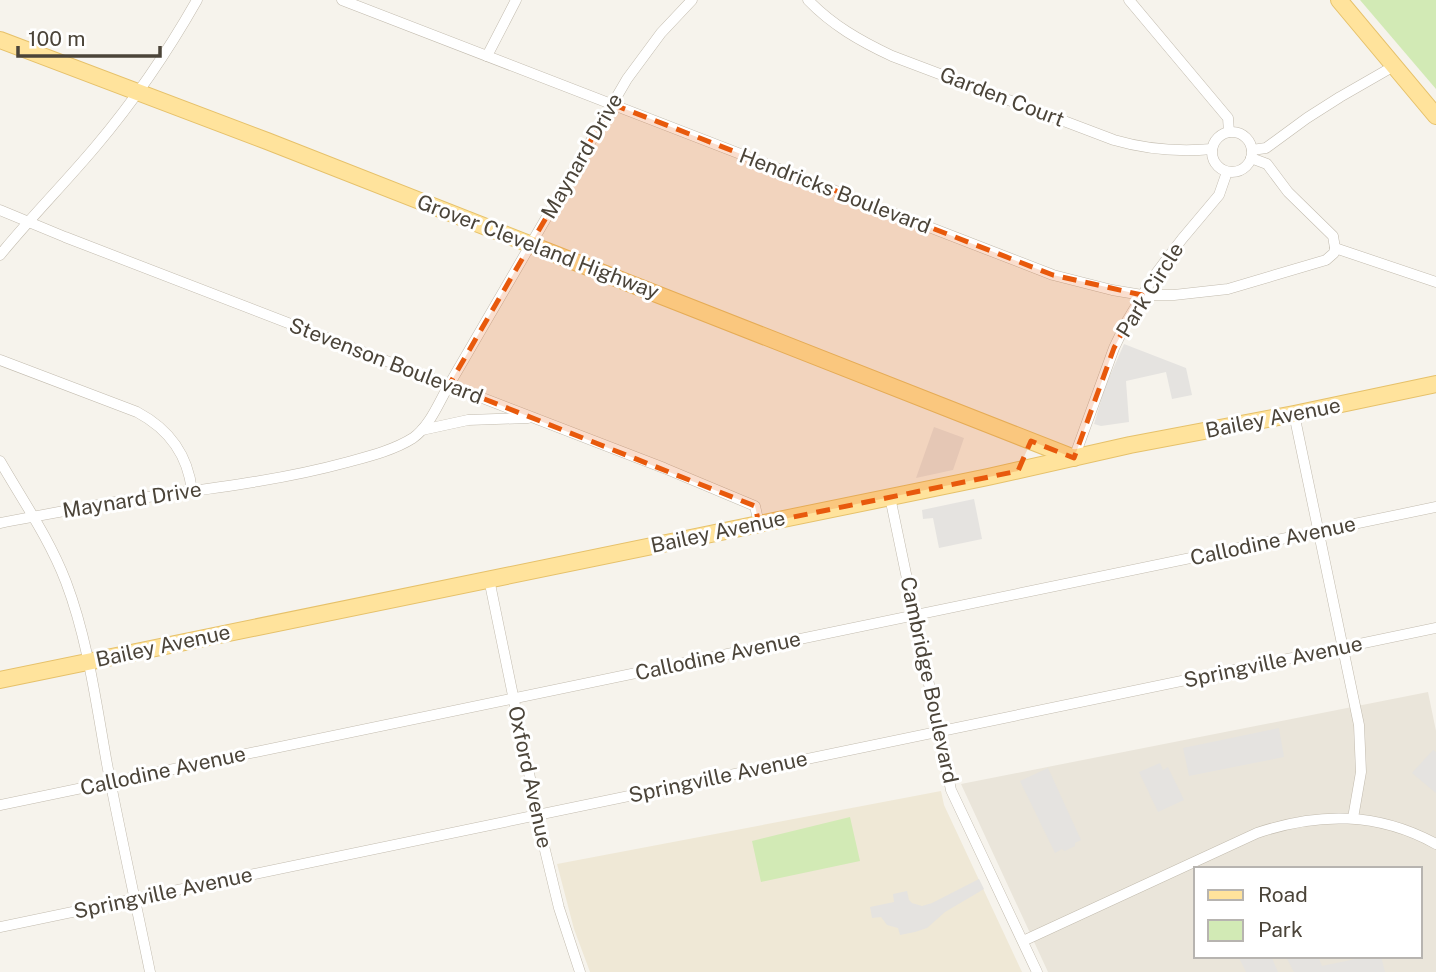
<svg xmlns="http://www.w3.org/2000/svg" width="1436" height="972" font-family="'Public Sans',sans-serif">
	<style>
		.residential { fill: #eae5da; fill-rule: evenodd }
		.education { fill: #efe8d6 }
		.green { fill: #d2eab5 }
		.parking { fill: #e5e3e0 }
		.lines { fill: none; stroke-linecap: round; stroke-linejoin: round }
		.street-casing { stroke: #c2bbae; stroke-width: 11 }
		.primary-casing { stroke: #e6c16a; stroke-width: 18 }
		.street { stroke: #fff; stroke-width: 10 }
		.primary { stroke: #ffe39c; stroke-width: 16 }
		.marked { fill: #e8590c; fill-opacity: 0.2; stroke: #e8590c; stroke-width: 5; stroke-dasharray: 14 9; stroke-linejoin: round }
		.labels { text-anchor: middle; stroke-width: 6; stroke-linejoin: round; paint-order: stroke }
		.street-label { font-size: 21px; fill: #4b4439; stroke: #fff }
	</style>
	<rect width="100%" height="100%" fill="#f6f3ec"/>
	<!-- residential -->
	<path class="residential" d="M1428,692L1436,731V972H1048L961,784ZM1196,869H1420V956H1196Z"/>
	<!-- education -->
	<path class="education" d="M941,791L944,805L1022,972H590L574,929L557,864Z"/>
	<!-- green -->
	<g class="green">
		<path d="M1360,0H1436V89Z"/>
		<path d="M850,817L860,861L761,882L752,841Z"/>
	</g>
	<!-- parking -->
	<g class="parking">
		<path d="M1124,344L1186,368L1192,395L1172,399L1166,372L1126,381L1129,422L1101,426L1094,424L1105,387Z"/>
		<path d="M934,427L964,438L953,470L916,478Z"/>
		<path d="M974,499L982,539L939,548L933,518L923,519L922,510Z"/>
		<path d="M1279,728L1284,757L1189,776L1183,748Z"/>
		<path d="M1433,750L1436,752V793L1412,773Z"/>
		<path d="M1160,763L1163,770L1168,767L1184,800L1158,812L1139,772Z"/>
		<path d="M1048,768L1081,840L1075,843V846L1065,851L1062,849L1055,853L1020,781Z"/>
		<path d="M979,879L984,889L945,912L927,928L915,932L900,935L898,928L887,925L881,917L872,918L870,907L894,902L893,894L907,891L909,900L912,903L922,906L932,903Z"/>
		<path d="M1238,956H1271L1278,972H1246Z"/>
		<path d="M1318,956L1322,966L1370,956H1381L1385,972H1294L1286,957Z"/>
	</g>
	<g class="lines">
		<!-- street casing -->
		<g class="street-casing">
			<g id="street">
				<path d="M342,0L1053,275L1112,290L1142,295H1174L1228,289L1326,260L1334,253L1335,248"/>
				<path d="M808,0C832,25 860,41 892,56L1114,140C1145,149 1179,152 1212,149"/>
				<path d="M1129,0L1228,118L1229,132"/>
				<path d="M487,56L516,0"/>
				<circle cx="1232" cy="152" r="20"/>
				<path d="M1252,150L1266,148L1307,118L1340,97L1394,66"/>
				<path d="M1251,158L1267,164L1288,192L1333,236L1335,248"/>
				<path d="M0,210L65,237L664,468L755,506L759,524"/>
				<path d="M1335,248L1436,282"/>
				<path d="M0,255C31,217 65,183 96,146C134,101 168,51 197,0"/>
				<path d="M0,360L137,412C169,429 188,455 192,491"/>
				<path d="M1294,414L1359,725L1361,772L1353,818"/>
				<path d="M422,430L468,420L528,418"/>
				<path d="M1074,458L1114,348L1127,321L1154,276L1182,239L1219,195L1227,172"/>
				<path d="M0,461C23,501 49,538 66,582C88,640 96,703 107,764C120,833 136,903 150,972"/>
				<path d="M890,497L951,790L1037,972"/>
				<path d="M0,523C49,514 98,504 148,497C215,488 282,480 348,462C370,456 394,450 413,438C430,426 439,402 449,385L627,79L661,33L692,0"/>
				<path d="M489,579L544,846L559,908L580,972"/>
				<path d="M0,805L1436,507"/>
				<path d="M0,927L1436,628"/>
				<path d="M1023,941L1257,833C1319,812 1378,812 1436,844"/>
			</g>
		</g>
		<!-- primary casing -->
		<g class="primary-casing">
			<g id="primary">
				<path d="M1339,0L1436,116"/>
				<path d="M0,40L267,141L1074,458"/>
				<path d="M0,680L988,477L1130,445L1294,414L1436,384"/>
			</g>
		</g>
		<!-- street -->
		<use href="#street" class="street"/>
		<!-- primary -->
		<use href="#primary" class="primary"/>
	</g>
	<!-- marked area -->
	<path class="marked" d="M612,104L1053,275L1142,295L1114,348L1074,458L1031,441L1018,471L759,524L755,506L449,385Z"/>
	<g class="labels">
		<!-- street labels -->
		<g class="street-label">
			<text transform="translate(1002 97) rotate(21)" y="7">Garden Court</text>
			<text transform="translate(582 156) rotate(-60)" y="7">Maynard Drive</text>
			<text transform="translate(835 191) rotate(21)" y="7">Hendricks Boulevard</text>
			<text transform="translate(538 247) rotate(21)" y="7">Grover Cleveland Highway</text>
			<text transform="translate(1150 290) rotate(-58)" y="7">Park Circle</text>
			<text transform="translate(386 361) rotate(21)" y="7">Stevenson Boulevard</text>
			<text transform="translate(1273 418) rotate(-11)" y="7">Bailey Avenue</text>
			<text transform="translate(132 500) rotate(-9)" y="7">Maynard Drive</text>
			<text transform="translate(718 532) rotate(-12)" y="7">Bailey Avenue</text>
			<text transform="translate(1273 541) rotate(-12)" y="7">Callodine Avenue</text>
			<text transform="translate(163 646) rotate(-12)" y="7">Bailey Avenue</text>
			<text transform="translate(718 656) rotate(-12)" y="7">Callodine Avenue</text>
			<text transform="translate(1273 662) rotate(-12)" y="7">Springville Avenue</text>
			<text transform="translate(929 680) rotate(78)" y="7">Cambridge Boulevard</text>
			<text transform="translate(163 771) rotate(-12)" y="7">Callodine Avenue</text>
			<text transform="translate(530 777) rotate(78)" y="7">Oxford Avenue</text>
			<text transform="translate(718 777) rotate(-12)" y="7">Springville Avenue</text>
			<text transform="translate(163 893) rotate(-12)" y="7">Springville Avenue</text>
		</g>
	</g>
	<!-- legend -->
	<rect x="1194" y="867" width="228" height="91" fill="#ffffff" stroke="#b7b4b0" stroke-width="2"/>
	<rect x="1208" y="890" width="35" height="10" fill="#ffe39c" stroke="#b7b4b0" stroke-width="2"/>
	<text x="1258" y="902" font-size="21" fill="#4b4439">Road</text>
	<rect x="1208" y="920" width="35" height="21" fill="#d2eab5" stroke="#b7b4b0" stroke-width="2"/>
	<text x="1258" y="937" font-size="21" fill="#4b4439">Park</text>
	<!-- scale -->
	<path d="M18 46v10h142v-10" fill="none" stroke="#4b4439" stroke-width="3.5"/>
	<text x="28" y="46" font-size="21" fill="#4b4439" stroke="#ffffff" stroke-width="5" paint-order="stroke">100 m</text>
</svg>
